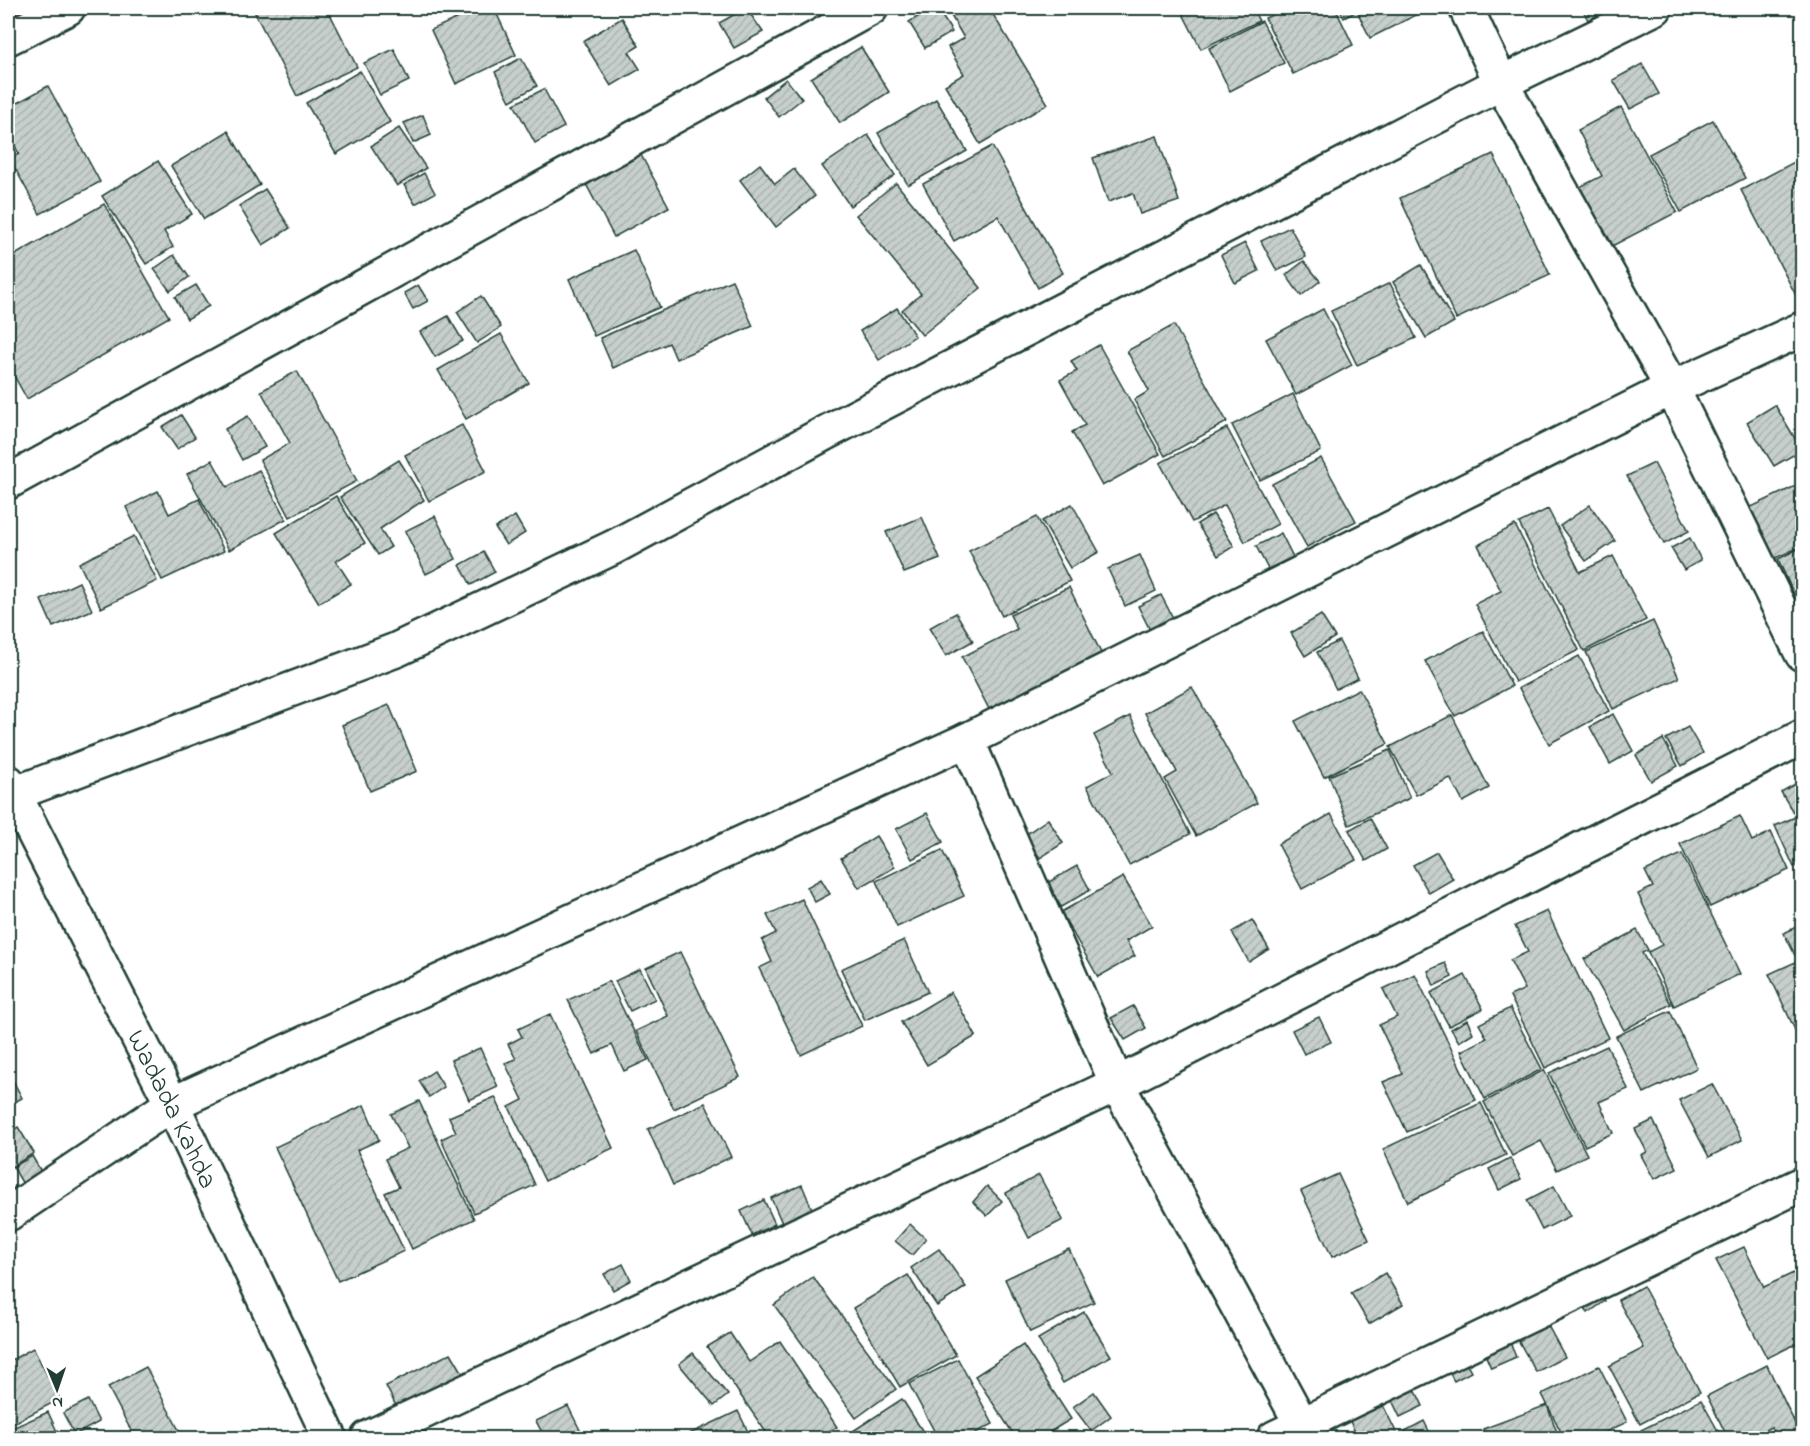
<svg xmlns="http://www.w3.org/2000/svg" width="1810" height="1446" font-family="'Indie Flower',sans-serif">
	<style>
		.building { fill: url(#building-hatch); stroke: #1f3d34; stroke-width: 1.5 }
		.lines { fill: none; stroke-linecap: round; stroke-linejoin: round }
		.street-casing { stroke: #1f3d34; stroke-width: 38 }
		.secondary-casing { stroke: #1f3d34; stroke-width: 38 }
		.street { stroke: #fff; stroke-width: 33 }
		.secondary { stroke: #fff; stroke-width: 33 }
		.labels { text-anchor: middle; stroke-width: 6; stroke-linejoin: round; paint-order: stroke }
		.street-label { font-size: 27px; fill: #1f3d34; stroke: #fff }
	</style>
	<defs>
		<pattern id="building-hatch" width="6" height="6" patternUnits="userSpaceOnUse" patternTransform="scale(1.5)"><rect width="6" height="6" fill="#c7cfcc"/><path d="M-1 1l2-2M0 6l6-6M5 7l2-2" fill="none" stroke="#aab3b0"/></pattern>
	</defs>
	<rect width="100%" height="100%" fill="#fff"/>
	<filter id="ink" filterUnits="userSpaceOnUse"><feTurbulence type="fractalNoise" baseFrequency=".0167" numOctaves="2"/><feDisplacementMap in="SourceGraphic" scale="12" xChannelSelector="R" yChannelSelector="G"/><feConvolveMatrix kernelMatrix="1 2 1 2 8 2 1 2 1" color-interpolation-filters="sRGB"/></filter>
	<g filter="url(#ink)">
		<!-- building -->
		<g class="building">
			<path d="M255,8H327L357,67L297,96L253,9Z"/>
			<path d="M480,8H494L516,55L456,84L431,30Z"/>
			<path d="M746,8L763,32L734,48L719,23Z"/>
			<path d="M783,8H799L787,15Z"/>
			<path d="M932,8H937L952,32L925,48L909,22Z"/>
			<path d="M962,8H989L1048,104L980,144L945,85L964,74L948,47L964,38L950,14Z"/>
			<path d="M1180,8H1252L1259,21L1201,49Z"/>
			<path d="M1264,8H1281L1267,14Z"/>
			<path d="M1286,8H1335L1353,45L1293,74L1265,18Z"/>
			<path d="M1339,8H1422L1424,11L1370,38L1357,11L1344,18Z"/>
			<path d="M1582,8H1613L1588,20Z"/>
			<path d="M622,18L639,46L629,52L640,69L611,86L583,41Z"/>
			<path d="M1262,21L1284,63L1230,91L1209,48Z"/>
			<path d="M861,47L889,92L840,123L811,78Z"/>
			<path d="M394,49L409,81L380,95L364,63Z"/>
			<path d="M521,58L537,86L510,101L495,72Z"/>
			<path d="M1642,64L1659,94L1630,109L1613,80Z"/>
			<path d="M360,71L390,122L336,154L306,103Z"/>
			<path d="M786,79L802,99L779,117L764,97Z"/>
			<path d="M48,86L100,182L40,214L10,159L19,154L8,132V108Z"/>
			<path d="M544,89L564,127L535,143L514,104Z"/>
			<path d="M936,99L967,151L908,185L878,133Z"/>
			<path d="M1621,107L1677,212L1612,246L1580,187L1602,176L1578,130Z"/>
			<path d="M423,115L431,135L413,143L404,123Z"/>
			<path d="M1713,120L1745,178L1681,212L1649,154Z"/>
			<path d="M399,128L426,168L397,186L371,146Z"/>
			<path d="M228,131L260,185L204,219L171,166Z"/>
			<path d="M868,135L895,175L850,206L822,166Z"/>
			<path d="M1157,136L1179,201L1140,214L1133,193L1108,202L1093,158Z"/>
			<path d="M992,146L1063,273L1038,288L998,216L954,241L923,184Z"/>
			<path d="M1493,154L1550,275L1456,319L1400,198Z"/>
			<path d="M641,155L669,207L614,237L586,184Z"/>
			<path d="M1802,158V307L1741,190Z"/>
			<path d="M158,161L192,214L164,231L173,247L146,264L102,196Z"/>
			<path d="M760,164L775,184L794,169L815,196L776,227L740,180Z"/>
			<path d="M424,173L435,193L415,204L404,185Z"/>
			<path d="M896,183L981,288L922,335L902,310L921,294L856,215Z"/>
			<path d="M265,189L290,228L263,245L239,206Z"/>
			<path d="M104,204L169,317L27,399L8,365V259Z"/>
			<path d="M1290,227L1306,257L1277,271L1261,241Z"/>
			<path d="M1245,243L1259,271L1235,283L1221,255Z"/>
			<path d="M634,250L660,307L594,336L569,279Z"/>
			<path d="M174,255L189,277L170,291L154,269Z"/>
			<path d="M1304,261L1320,281L1301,296L1286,275Z"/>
			<path d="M1421,265L1454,322L1426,338L1393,282Z"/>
			<path d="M732,280L753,326L676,359L669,343L613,368L600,338Z"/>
			<path d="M1390,283L1416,338L1357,365L1331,311Z"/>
			<path d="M196,285L209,306L187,319L175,297Z"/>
			<path d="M418,285L428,301L413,309L404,293Z"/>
			<path d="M481,296L501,327L477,343L457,312Z"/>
			<path d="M897,308L915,336L879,360L860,331Z"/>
			<path d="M1323,309L1352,365L1296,395L1266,339Z"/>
			<path d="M448,316L463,341L435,357L420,332Z"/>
			<path d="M1174,325L1227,422L1165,456L1134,400L1149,391L1127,351Z"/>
			<path d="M501,334L529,383L466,419L438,370Z"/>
			<path d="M1099,345L1160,454L1102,486L1072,432L1085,425L1060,380L1077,371L1071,361Z"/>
			<path d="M297,371L357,481L290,517L260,460L290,443L261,391Z"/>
			<path d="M1293,394L1321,451L1260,480L1232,425Z"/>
			<path d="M1775,405L1802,450L1774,466L1747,422Z"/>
			<path d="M181,415L195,437L177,449L162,427Z"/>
			<path d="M248,416L265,447L242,460L225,429Z"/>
			<path d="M462,425L486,471L429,501L405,455Z"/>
			<path d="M1227,428L1278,524L1245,542L1225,505L1192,522L1160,463Z"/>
			<path d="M1321,458L1356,521L1307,547L1272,484Z"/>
			<path d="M212,460L227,487L259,470L286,519L229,550L187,474Z"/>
			<path d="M399,460L424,500L380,529L391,547L378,555L340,497Z"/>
			<path d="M1654,463L1689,531L1664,544L1627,476Z"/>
			<path d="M1802,483V546L1771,560L1747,509Z"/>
			<path d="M158,491L169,514L199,499L224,551L162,580L126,507Z"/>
			<path d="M336,496L365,543L336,561L351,584L319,603L276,533Z"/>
			<path d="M1072,504L1099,552L1070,568L1042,521Z"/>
			<path d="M1590,505L1615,541L1586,561L1560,526Z"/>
			<path d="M1548,509L1580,572L1613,556L1646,620L1584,651L1519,523Z"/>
			<path d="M1213,514L1234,546L1218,556L1197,524Z"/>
			<path d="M435,516L456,559L426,574L405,531Z"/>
			<path d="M515,516L525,533L506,545L495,528Z"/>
			<path d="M922,517L940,559L904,573L886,532Z"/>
			<path d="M1037,517L1070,581L1002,616L969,551Z"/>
			<path d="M1515,525L1579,650L1515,682L1475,604L1501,591L1478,545Z"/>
			<path d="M1281,533L1293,557L1268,569L1256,546Z"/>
			<path d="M134,536L157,581L101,608L79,563Z"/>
			<path d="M1690,538L1701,560L1684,570L1671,548Z"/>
			<path d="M1802,547V612L1778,559Z"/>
			<path d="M484,552L495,572L471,585L460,565Z"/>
			<path d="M1140,555L1156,591L1125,606L1108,569Z"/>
			<path d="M79,582L92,610L53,627L41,600Z"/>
			<path d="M1069,587L1101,653L989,709L962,657L1017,629L1010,615Z"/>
			<path d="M1161,595L1173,618L1150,630L1138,606Z"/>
			<path d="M956,613L973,641L946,656L929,628Z"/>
			<path d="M1321,615L1335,637L1305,656L1291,633Z"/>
			<path d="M1653,621L1679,678L1613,709L1586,652Z"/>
			<path d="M1483,631L1512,686L1455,716L1425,661Z"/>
			<path d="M1339,641L1358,678L1336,689L1317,652Z"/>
			<path d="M1579,656L1609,711L1549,744L1519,688Z"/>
			<path d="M1192,687L1257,803L1196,836L1165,779L1177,772L1145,713Z"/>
			<path d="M1359,689L1388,744L1324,777L1295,721Z"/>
			<path d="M389,705L417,771L370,791L342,725Z"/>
			<path d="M1613,714L1633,751L1610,764L1590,727Z"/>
			<path d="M1452,715L1489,788L1463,802L1450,778L1416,795L1390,747Z"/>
			<path d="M1130,716L1190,834L1129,865L1087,786L1113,772L1094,735Z"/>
			<path d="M1688,727L1703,753L1682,766L1666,739Z"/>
			<path d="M1663,739L1678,766L1651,781L1636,755Z"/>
			<path d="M1390,750L1410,798L1349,825L1329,776Z"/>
			<path d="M1802,780V807L1793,812L1781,792Z"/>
			<path d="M927,813L943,842L912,859L896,829Z"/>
			<path d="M1331,814L1356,860L1302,889L1278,844Z"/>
			<path d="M1802,814V863L1794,867L1775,826Z"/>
			<path d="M1740,816L1752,841L1771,832L1789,870L1710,907L1680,844Z"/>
			<path d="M1370,818L1387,849L1366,861L1349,830Z"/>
			<path d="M1048,819L1063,843L1040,858L1025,835Z"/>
			<path d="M876,836L895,867L859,888L841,858Z"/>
			<path d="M942,850L964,896L897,927L876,881Z"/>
			<path d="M1437,852L1453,879L1429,893L1413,865Z"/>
			<path d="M1682,854L1740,974L1674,1006L1648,952L1662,945L1638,894L1653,887L1645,871Z"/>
			<path d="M1077,866L1090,890L1061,907L1047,883Z"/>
			<path d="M1123,877L1152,926L1126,941L1135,956L1098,977L1061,912Z"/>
			<path d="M821,879L830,894L815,902L807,887Z"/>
			<path d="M802,899L862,1026L801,1055L759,968L772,962L762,940L776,933L767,915Z"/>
			<path d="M1547,911L1608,1038L1545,1068L1510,996L1525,989L1510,960L1528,952L1515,926Z"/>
			<path d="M1252,920L1269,949L1249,962L1232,932Z"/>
			<path d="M1802,924V1045L1769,974L1798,961L1784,933Z"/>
			<path d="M1637,930L1648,950L1642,953L1671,1004L1624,1030L1584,959Z"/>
			<path d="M904,940L928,992L865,1020L841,969Z"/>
			<path d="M680,952L740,1077L674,1109L636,1031L668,1016L646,968Z"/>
			<path d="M1445,963L1452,977L1434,986L1428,971Z"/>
			<path d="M640,969L655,999L630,1011L615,981Z"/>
			<path d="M1415,974L1476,1100L1407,1132L1383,1082L1403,1074L1379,1025L1397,1017L1383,989Z"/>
			<path d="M1465,975L1483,1009L1449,1026L1431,993Z"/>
			<path d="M609,981L648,1060L624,1071L612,1045L594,1054L568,1000Z"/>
			<path d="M951,992L976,1036L927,1065L901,1022Z"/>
			<path d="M1133,1006L1146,1028L1125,1040L1111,1018Z"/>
			<path d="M1510,1008L1542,1069L1485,1099L1461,1051L1487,1038L1479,1024Z"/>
			<path d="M1670,1011L1697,1068L1644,1093L1616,1036Z"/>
			<path d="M550,1014L613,1148L545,1181L509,1107L523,1100L505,1063L516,1059L508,1044L522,1037L518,1029Z"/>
			<path d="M1319,1017L1331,1042L1304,1054L1292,1030Z"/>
			<path d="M1467,1020L1473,1033L1459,1042L1451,1029Z"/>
			<path d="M1607,1046L1628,1089L1599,1102L1613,1133L1585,1146L1549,1073Z"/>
			<path d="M480,1048L498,1087L469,1100L451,1060Z"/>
			<path d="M1544,1070L1587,1155L1557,1170L1541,1141L1512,1156L1484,1102Z"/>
			<path d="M8,1071L22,1098L8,1106Z"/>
			<path d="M434,1071L444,1087L429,1097L419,1081Z"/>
			<path d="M1712,1084L1742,1140L1709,1157L1679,1100Z"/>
			<path d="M495,1097L535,1185L474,1213L441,1139L456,1132L449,1117Z"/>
			<path d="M419,1101L474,1219L412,1249L385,1193L399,1187L385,1159L408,1148L391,1114Z"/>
			<path d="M705,1103L731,1157L673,1185L648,1129Z"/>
			<path d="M1481,1103L1506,1155L1408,1202L1383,1149Z"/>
			<path d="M364,1105L379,1140L357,1150L404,1251L338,1281L275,1147Z"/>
			<path d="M1653,1120L1677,1168L1654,1179L1641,1155L1647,1152L1635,1129Z"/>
			<path d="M18,1127L34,1153L8,1169V1133Z"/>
			<path d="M32,1156L43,1175L24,1186L13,1167Z"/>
			<path d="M1510,1158L1521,1179L1499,1190L1489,1169Z"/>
			<path d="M1338,1174L1369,1240L1332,1257L1301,1191Z"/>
			<path d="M1039,1175L1063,1220L1029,1238L1006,1193Z"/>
			<path d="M802,1185L812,1209L782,1223L771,1198Z"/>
			<path d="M987,1186L1002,1201L987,1216L973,1202Z"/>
			<path d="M1554,1186L1570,1216L1542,1230L1527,1200Z"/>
			<path d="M764,1200L775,1224L752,1235L741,1211Z"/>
			<path d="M910,1224L926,1239L912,1255L895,1241Z"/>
			<path d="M1744,1247L1764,1287L1802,1269V1341L1767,1358L1716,1260Z"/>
			<path d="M939,1249L966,1287L937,1306L911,1268Z"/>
			<path d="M1069,1249L1094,1302L1030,1332L1005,1279Z"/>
			<path d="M623,1264L631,1280L613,1290L604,1274Z"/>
			<path d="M1385,1273L1403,1304L1369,1324L1351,1293Z"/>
			<path d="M908,1275L956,1355L900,1387L853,1308Z"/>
			<path d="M813,1277L896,1389L856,1418L774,1305Z"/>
			<path d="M1643,1286L1700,1392L1640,1424L1609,1366L1644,1348L1618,1300Z"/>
			<path d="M1595,1287L1605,1301L1588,1313L1577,1298Z"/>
			<path d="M1084,1312L1111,1356L1063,1383L1038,1339Z"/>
			<path d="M1541,1313L1565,1357L1536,1372L1512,1329Z"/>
			<path d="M730,1333L749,1362L780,1341L837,1427L818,1438H770L707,1347Z"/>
			<path d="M1507,1335L1516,1357L1491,1368L1482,1347Z"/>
			<path d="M1023,1345L1071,1419L1040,1438H1016L975,1376Z"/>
			<path d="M33,1348L60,1399L8,1426V1362Z"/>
			<path d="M451,1353L467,1380L400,1414L386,1386Z"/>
			<path d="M693,1353L728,1395L714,1406L679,1364Z"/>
			<path d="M1461,1354L1471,1372L1454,1381L1444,1363Z"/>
			<path d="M958,1359L993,1424L966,1438H938L909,1384Z"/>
			<path d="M1767,1365L1802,1438H1777L1771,1427L1749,1438H1728L1707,1396Z"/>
			<path d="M1599,1366L1627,1422L1593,1438H1564L1542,1394Z"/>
			<path d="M146,1367L183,1438H135L108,1387Z"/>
			<path d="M1412,1383L1423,1406L1400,1417L1389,1394Z"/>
			<path d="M1094,1392L1111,1416L1091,1431L1073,1407Z"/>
			<path d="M1378,1395L1399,1438H1358L1345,1411Z"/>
			<path d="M902,1399L927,1438H854L850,1433Z"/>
			<path d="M88,1400L99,1422L75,1435L63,1413Z"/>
			<path d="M1701,1400L1722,1438H1646L1641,1430Z"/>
			<path d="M1547,1405L1559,1438H1487L1483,1429Z"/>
			<path d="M568,1406L584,1438H545L536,1421Z"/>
			<path d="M738,1411L751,1438H681Z"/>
			<path d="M48,1412L60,1438H8V1430Z"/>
			<path d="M1424,1421L1432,1437L1409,1438L1405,1431Z"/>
		</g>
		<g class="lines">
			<!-- street casing -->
			<g class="street-casing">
				<g id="street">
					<path d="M1466,8L1501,83L1672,388L1802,654"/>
					<path d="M8,38L68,8"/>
					<path d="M8,482L871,8"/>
					<path d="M967,740L1117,1084L1309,1438"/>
					<path d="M8,796L396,650L614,547L827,432L1501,83L1655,8"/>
					<path d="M8,1214L172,1104L967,740L1672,388L1802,329"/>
					<path d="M368,1438L1117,1084L1802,737"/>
					<path d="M1274,1438L1802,1184"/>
				</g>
			</g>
			<!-- secondary casing -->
			<g class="secondary-casing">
				<g id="secondary">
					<path id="s1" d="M8,782L172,1104L330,1438"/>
				</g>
			</g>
			<!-- street -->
			<use href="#street" class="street"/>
			<!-- secondary -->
			<use href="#secondary" class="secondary"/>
		</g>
	</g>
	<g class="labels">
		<!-- street labels -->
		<g class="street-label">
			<text dy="9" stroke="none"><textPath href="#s1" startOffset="366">Wadada Kahda</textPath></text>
		</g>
	</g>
	<!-- margin -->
	<rect width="1810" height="1446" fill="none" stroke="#fff" stroke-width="30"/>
	<rect x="15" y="15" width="1780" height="1416" fill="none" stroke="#1f3d34" stroke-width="2" filter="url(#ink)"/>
	<!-- north arrow -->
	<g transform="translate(57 1389) rotate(178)" stroke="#ffffff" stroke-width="4.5" paint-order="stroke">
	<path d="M0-4.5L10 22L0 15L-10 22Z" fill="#1f3d34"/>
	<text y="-9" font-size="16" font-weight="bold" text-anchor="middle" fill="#1f3d34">N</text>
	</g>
</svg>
